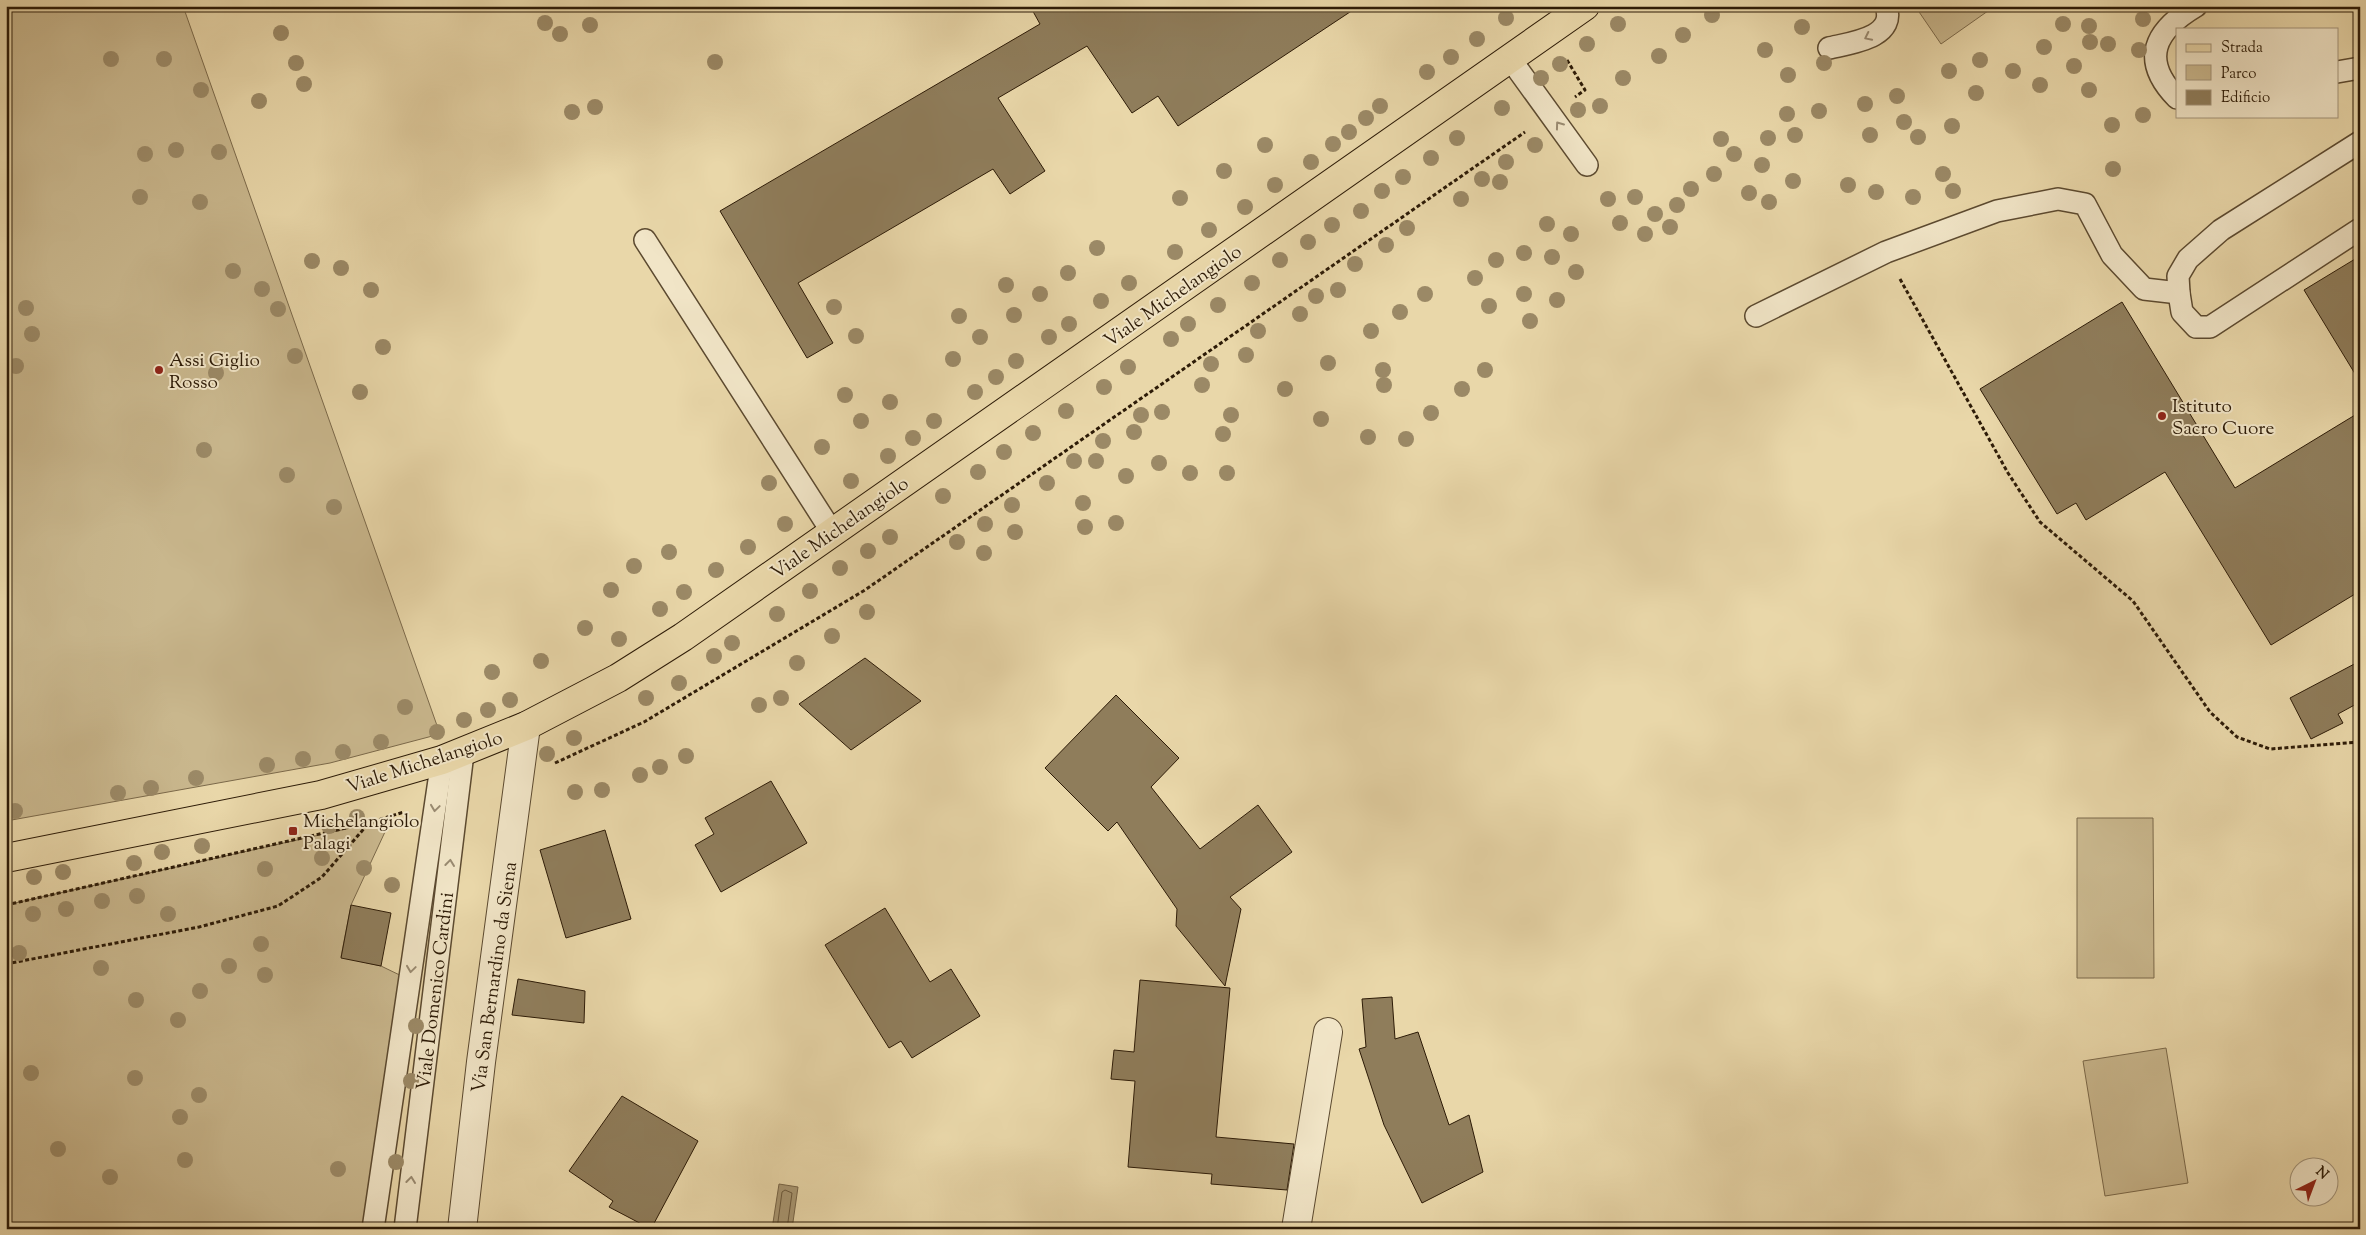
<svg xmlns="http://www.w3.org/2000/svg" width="2366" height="1235" font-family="'Sorts Mill Goudy',serif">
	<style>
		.green { fill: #c9b78d; stroke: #7b694a }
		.water { fill: #a99772; stroke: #776547 }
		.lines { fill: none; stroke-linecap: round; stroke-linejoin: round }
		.shore { stroke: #6b593c; stroke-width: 1 }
		.building { fill: #8f7d5b; stroke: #2d1b07 }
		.service-casing { stroke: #5c4a30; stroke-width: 24 }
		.minor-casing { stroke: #5c4a30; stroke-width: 30 }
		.primary-casing { stroke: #2d1b07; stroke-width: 30 }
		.path { stroke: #2d1b07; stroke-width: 3; stroke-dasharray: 4 2.5; stroke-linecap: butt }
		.service { stroke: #f1e5c7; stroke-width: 21 }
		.minor { stroke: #f1e5c7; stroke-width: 28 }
		.primary { stroke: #e9d7a9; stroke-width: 28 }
		.tree { fill: #9b8966 }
		.oneway { stroke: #998a71 }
		.poi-dot { fill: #8f2418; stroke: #f1e5c7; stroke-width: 2 }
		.labels { text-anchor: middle; stroke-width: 4; stroke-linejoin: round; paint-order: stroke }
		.street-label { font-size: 19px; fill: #2d1b07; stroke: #f1e5c7 }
		.poi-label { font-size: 19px; fill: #2d1b07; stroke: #f1e5c7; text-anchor: start }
	</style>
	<rect width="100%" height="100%" fill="#e9d7a9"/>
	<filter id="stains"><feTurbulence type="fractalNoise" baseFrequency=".004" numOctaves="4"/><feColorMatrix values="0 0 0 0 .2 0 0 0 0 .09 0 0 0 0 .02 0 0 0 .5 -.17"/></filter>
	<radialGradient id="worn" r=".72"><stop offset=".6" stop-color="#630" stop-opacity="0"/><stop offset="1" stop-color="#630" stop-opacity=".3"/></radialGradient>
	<!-- green -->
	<g class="green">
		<path d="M6,6H183L440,734L330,763L6,821Z"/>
		<path d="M1915,6H1995L1941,44Z"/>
		<path d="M2077,818H2153L2154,978H2077Z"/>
		<path d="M391,819L351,905L341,957L381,966L410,980L373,1229H6V905Z"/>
		<path d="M2166,1048L2188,1183L2105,1196L2083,1061Z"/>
	</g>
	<!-- water -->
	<path class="water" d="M779,1184L798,1187L792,1229H772Z"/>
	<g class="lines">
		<!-- shore -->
		<path class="shore" d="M777,1229L782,1192L785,1190L792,1193L787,1229"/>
	</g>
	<!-- building -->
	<g class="building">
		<path d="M1030,6H1359L1178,126L1158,96L1132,113L1087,46L998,98L1045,171L1010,194L993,169L798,283L833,343L807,358L720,211L1040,24Z"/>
		<path d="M2360,256V382L2304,290Z"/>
		<path d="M2122,302L2235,488L2360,412V591L2271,645L2165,472L2086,520L2076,503L2057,514L1980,389Z"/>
		<path d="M865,658L921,701L851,750L799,704Z"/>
		<path d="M2360,661V702L2338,714L2343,723L2311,739L2290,698Z"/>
		<path d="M1116,695L1179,758L1151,787L1200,849L1258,805L1292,852L1230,897L1241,909L1225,986L1176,926L1177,909L1117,822L1108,831L1045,768Z"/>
		<path d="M771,781L807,843L721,892L695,845L714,834L705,818Z"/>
		<path d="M605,830L631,919L566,938L540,850Z"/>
		<path d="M351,905L391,913L381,966L341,958Z"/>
		<path d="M885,908L930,982L951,969L980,1016L912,1058L901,1041L889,1048L825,945Z"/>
		<path d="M518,979L585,991L584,1023L512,1015Z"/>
		<path d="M1140,980L1230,988L1216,1137L1294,1144L1287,1190L1211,1184L1212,1174L1128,1167L1135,1081L1111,1079L1114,1050L1134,1052Z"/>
		<path d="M1392,997L1395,1039L1418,1032L1449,1125L1469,1115L1483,1172L1422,1203L1384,1125L1359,1049L1366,1047L1362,999Z"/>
		<path d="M622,1096L698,1141L651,1229L609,1207L613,1201L569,1171Z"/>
	</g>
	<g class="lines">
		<!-- service casing -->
		<g class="service-casing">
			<g id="service">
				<path d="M1829,48C1850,43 1897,38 1886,6"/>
				<path d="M1511,60L1587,165"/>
				<path d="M2337,72L2360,68"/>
				<path d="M2177,98C2140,60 2154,31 2196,6"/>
				<path d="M2360,142L2221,230L2188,259L2178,276L2179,293L2182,312L2196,327H2210L2360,229"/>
				<path d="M645,240L832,532"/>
				<path d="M1756,316L1886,252L1997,211L2058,199L2085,204L2112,255L2144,289L2179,293"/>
				<path d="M373,1229L442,760"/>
				<path d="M405,1229L463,753"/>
			</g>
		</g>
		<!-- minor casing -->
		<g class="minor-casing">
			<g id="minor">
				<path d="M462,1229L481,1062L526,726"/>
				<path d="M1296,1229L1328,1032"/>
			</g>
		</g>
		<!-- primary casing -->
		<g class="primary-casing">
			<path id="primary" d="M6,858L321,795L442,760L526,726L618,678L683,637L1585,6"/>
		</g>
		<!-- path -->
		<g class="path">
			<path d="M1567,60L1585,90L1575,97"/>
			<path d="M1900,279L2008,473L2040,522L2133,601L2210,712L2237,737L2270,749L2360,742"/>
			<path d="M555,763L644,722L865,590L1525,132"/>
			<path d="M6,905L368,823L404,812"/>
			<path d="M6,964L199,927L278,906L322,877L368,824"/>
		</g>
		<!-- service -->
		<use href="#service" class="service"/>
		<!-- minor -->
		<use href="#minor" class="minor"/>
		<!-- primary -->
		<use href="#primary" class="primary"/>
	</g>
	<!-- trees -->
	<g class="tree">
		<circle cx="1712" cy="15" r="8"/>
		<circle cx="1506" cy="18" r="8"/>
		<circle cx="2143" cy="19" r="8"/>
		<circle cx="545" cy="23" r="8"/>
		<circle cx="1618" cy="24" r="8"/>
		<circle cx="2063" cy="24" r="8"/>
		<circle cx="590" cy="25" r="8"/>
		<circle cx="2089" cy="26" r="8"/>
		<circle cx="1802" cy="27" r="8"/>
		<circle cx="281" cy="33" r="8"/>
		<circle cx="560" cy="34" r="8"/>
		<circle cx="1683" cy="35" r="8"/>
		<circle cx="1477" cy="39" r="8"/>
		<circle cx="2090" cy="42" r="8"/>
		<circle cx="1587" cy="44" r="8"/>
		<circle cx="2108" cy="44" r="8"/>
		<circle cx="2044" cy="47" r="8"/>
		<circle cx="1765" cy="50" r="8"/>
		<circle cx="2139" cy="50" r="8"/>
		<circle cx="1659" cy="56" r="8"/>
		<circle cx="1451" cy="57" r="8"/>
		<circle cx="111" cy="59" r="8"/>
		<circle cx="164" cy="59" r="8"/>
		<circle cx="1980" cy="60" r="8"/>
		<circle cx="715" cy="62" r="8"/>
		<circle cx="296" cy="63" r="8"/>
		<circle cx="1824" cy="63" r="8"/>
		<circle cx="1560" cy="64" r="8"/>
		<circle cx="2074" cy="66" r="8"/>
		<circle cx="1949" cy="71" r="8"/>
		<circle cx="2013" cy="71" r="8"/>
		<circle cx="1427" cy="72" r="8"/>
		<circle cx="1788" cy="75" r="8"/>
		<circle cx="1541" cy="78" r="8"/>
		<circle cx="1623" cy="78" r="8"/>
		<circle cx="304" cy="84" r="8"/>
		<circle cx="2040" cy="85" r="8"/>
		<circle cx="201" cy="90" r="8"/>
		<circle cx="2089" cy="90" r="8"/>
		<circle cx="1976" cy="93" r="8"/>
		<circle cx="1897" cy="96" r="8"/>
		<circle cx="259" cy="101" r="8"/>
		<circle cx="1865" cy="104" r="8"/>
		<circle cx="1380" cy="106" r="8"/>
		<circle cx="1600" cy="106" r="8"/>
		<circle cx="595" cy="107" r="8"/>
		<circle cx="1502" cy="108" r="8"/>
		<circle cx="1578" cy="110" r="8"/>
		<circle cx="1819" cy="111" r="8"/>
		<circle cx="572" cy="112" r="8"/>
		<circle cx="1787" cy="114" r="8"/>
		<circle cx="2143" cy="115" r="8"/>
		<circle cx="1366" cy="118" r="8"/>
		<circle cx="1904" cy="122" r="8"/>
		<circle cx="2112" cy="125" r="8"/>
		<circle cx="1952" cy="126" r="8"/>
		<circle cx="1349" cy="132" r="8"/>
		<circle cx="1795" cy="135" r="8"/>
		<circle cx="1870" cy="135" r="8"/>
		<circle cx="1918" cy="137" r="8"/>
		<circle cx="1457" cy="138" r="8"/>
		<circle cx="1768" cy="138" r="8"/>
		<circle cx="1721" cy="139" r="8"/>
		<circle cx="1333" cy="144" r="8"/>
		<circle cx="1265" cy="145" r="8"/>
		<circle cx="1535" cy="145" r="8"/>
		<circle cx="176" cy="150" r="8"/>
		<circle cx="219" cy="152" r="8"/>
		<circle cx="145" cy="154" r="8"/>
		<circle cx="1734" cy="154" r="8"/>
		<circle cx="1431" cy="158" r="8"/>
		<circle cx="1311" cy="162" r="8"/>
		<circle cx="1506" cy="162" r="8"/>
		<circle cx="1762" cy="165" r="8"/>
		<circle cx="2113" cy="169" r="8"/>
		<circle cx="1224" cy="171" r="8"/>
		<circle cx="1714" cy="174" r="8"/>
		<circle cx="1943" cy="174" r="8"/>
		<circle cx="1403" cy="177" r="8"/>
		<circle cx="1482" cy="179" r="8"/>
		<circle cx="1793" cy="181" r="8"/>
		<circle cx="1500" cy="182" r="8"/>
		<circle cx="1275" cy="185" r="8"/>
		<circle cx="1848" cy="185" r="8"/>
		<circle cx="1691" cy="189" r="8"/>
		<circle cx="1382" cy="191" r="8"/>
		<circle cx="1953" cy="191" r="8"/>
		<circle cx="1876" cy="192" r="8"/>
		<circle cx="1749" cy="193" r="8"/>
		<circle cx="140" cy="197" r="8"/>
		<circle cx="1635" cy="197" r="8"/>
		<circle cx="1913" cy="197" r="8"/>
		<circle cx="1180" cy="198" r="8"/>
		<circle cx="1461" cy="199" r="8"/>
		<circle cx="1608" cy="199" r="8"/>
		<circle cx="200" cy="202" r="8"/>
		<circle cx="1769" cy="202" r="8"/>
		<circle cx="1677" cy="205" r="8"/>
		<circle cx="1245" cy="207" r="8"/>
		<circle cx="1361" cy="211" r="8"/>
		<circle cx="1655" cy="214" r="8"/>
		<circle cx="1620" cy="223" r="8"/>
		<circle cx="1547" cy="224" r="8"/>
		<circle cx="1332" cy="225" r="8"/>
		<circle cx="1670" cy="227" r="8"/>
		<circle cx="1407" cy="228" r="8"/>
		<circle cx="1209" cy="230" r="8"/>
		<circle cx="1571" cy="234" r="8"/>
		<circle cx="1645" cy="234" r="8"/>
		<circle cx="1308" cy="242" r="8"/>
		<circle cx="1386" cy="245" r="8"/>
		<circle cx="1097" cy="248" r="8"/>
		<circle cx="1175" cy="252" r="8"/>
		<circle cx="1524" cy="253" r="8"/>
		<circle cx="1552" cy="257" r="8"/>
		<circle cx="1280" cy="260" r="8"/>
		<circle cx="1496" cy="260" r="8"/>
		<circle cx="312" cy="261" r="8"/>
		<circle cx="1355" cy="264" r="8"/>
		<circle cx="341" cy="268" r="8"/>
		<circle cx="233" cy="271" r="8"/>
		<circle cx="1576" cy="272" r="8"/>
		<circle cx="1068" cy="273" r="8"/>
		<circle cx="1475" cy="278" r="8"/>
		<circle cx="1129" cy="283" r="8"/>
		<circle cx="1252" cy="283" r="8"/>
		<circle cx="1006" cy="285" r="8"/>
		<circle cx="262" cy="289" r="8"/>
		<circle cx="371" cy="290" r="8"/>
		<circle cx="1338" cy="290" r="8"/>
		<circle cx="1040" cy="294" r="8"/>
		<circle cx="1425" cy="294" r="8"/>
		<circle cx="1524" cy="294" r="8"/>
		<circle cx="1316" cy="296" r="8"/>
		<circle cx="1557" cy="300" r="8"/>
		<circle cx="1101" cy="301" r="8"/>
		<circle cx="1218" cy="305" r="8"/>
		<circle cx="1489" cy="306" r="8"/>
		<circle cx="834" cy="307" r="8"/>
		<circle cx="26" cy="308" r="8"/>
		<circle cx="278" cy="309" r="8"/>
		<circle cx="1400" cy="312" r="8"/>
		<circle cx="1300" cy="314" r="8"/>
		<circle cx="1014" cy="315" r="8"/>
		<circle cx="959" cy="316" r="8"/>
		<circle cx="1530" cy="321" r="8"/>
		<circle cx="1069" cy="324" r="8"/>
		<circle cx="1188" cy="324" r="8"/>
		<circle cx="1258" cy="331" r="8"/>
		<circle cx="1371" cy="331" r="8"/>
		<circle cx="32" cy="334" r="8"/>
		<circle cx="856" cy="336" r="8"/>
		<circle cx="980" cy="337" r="8"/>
		<circle cx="1049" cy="337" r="8"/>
		<circle cx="1171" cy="339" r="8"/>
		<circle cx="383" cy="347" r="8"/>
		<circle cx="1246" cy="355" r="8"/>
		<circle cx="295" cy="356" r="8"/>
		<circle cx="953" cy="359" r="8"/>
		<circle cx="1016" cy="361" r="8"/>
		<circle cx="1328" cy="363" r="8"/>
		<circle cx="1211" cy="364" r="8"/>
		<circle cx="16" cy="366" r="8"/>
		<circle cx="1128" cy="367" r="8"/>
		<circle cx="1383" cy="370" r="8"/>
		<circle cx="1485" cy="370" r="8"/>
		<circle cx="216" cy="373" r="8"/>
		<circle cx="996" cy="377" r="8"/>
		<circle cx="1202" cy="385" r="8"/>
		<circle cx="1384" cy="385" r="8"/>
		<circle cx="1104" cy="387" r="8"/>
		<circle cx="1285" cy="389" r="8"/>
		<circle cx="1462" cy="389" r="8"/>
		<circle cx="360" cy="392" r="8"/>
		<circle cx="975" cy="392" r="8"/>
		<circle cx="845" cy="395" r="8"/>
		<circle cx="890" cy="402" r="8"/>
		<circle cx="1066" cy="411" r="8"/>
		<circle cx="1162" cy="412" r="8"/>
		<circle cx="1431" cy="413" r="8"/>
		<circle cx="1141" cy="415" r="8"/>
		<circle cx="1231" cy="415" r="8"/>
		<circle cx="1321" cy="419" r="8"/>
		<circle cx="861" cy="421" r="8"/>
		<circle cx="934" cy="421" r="8"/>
		<circle cx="1134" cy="432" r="8"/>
		<circle cx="1033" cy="433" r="8"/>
		<circle cx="1223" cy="434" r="8"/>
		<circle cx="1368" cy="437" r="8"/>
		<circle cx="913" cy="438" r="8"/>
		<circle cx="1406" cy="439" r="8"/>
		<circle cx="1103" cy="441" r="8"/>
		<circle cx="822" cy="447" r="8"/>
		<circle cx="204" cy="450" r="8"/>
		<circle cx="1004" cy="452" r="8"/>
		<circle cx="888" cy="456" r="8"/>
		<circle cx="1074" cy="461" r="8"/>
		<circle cx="1096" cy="461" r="8"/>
		<circle cx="1159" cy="463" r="8"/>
		<circle cx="978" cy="472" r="8"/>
		<circle cx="1190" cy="473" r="8"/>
		<circle cx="1227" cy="473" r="8"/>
		<circle cx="287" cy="475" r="8"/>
		<circle cx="1126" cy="476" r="8"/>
		<circle cx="851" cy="481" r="8"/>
		<circle cx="769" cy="483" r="8"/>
		<circle cx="1047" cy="483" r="8"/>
		<circle cx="943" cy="496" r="8"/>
		<circle cx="1083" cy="503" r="8"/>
		<circle cx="1012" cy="505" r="8"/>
		<circle cx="334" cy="507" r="8"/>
		<circle cx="1116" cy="523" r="8"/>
		<circle cx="785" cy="524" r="8"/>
		<circle cx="985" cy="524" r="8"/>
		<circle cx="1085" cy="527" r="8"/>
		<circle cx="1015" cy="532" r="8"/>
		<circle cx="890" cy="537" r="8"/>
		<circle cx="957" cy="542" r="8"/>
		<circle cx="748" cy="547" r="8"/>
		<circle cx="868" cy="551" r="8"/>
		<circle cx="669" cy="552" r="8"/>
		<circle cx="984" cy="553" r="8"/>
		<circle cx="634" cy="566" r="8"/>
		<circle cx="840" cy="568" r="8"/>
		<circle cx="716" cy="570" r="8"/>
		<circle cx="611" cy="590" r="8"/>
		<circle cx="810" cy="591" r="8"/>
		<circle cx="684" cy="592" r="8"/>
		<circle cx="660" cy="609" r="8"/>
		<circle cx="867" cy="612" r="8"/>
		<circle cx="777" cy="614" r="8"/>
		<circle cx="585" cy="628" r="8"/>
		<circle cx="832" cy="636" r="8"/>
		<circle cx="619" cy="639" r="8"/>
		<circle cx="732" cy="643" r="8"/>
		<circle cx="714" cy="656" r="8"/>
		<circle cx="541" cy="661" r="8"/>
		<circle cx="797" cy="663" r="8"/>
		<circle cx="492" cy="672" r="8"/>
		<circle cx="679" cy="683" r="8"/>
		<circle cx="646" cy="698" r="8"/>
		<circle cx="781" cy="698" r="8"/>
		<circle cx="510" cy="700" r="8"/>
		<circle cx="759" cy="705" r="8"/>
		<circle cx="405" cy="707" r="8"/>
		<circle cx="488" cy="710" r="8"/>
		<circle cx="464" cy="720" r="8"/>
		<circle cx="437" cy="732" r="8"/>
		<circle cx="574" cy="738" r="8"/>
		<circle cx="381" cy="742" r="8"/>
		<circle cx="343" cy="752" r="8"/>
		<circle cx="547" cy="754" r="8"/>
		<circle cx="686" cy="756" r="8"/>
		<circle cx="303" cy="759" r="8"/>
		<circle cx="267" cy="765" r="8"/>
		<circle cx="660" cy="767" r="8"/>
		<circle cx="640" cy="775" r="8"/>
		<circle cx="196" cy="778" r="8"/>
		<circle cx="151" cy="788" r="8"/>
		<circle cx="602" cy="790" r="8"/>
		<circle cx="575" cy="792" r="8"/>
		<circle cx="118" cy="793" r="8"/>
		<circle cx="15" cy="811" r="8"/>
		<circle cx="357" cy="817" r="8"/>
		<circle cx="329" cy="826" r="8"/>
		<circle cx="202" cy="846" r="8"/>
		<circle cx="162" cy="852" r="8"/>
		<circle cx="322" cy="858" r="8"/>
		<circle cx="134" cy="863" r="8"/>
		<circle cx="364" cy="868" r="8"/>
		<circle cx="265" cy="869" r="8"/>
		<circle cx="63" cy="872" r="8"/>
		<circle cx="34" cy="877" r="8"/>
		<circle cx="392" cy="885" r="8"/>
		<circle cx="137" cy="896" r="8"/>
		<circle cx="102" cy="901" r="8"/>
		<circle cx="66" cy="909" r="8"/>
		<circle cx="33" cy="914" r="8"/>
		<circle cx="168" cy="914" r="8"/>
		<circle cx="261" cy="944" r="8"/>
		<circle cx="19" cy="953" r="8"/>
		<circle cx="229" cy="966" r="8"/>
		<circle cx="101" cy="968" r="8"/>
		<circle cx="265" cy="975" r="8"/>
		<circle cx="200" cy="991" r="8"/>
		<circle cx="136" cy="1000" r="8"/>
		<circle cx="178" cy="1020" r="8"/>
		<circle cx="416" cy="1026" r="8"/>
		<circle cx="31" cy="1073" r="8"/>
		<circle cx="135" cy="1078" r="8"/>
		<circle cx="411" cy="1081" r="8"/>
		<circle cx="199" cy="1095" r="8"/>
		<circle cx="180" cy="1117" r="8"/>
		<circle cx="58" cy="1149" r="8"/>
		<circle cx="185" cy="1160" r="8"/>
		<circle cx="396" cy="1162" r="8"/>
		<circle cx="338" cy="1169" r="8"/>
		<circle cx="110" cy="1177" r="8"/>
	</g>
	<!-- one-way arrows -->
	<defs><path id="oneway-chevron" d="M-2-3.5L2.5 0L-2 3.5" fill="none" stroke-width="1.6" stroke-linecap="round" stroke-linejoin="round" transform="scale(1.25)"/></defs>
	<g class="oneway">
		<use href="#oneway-chevron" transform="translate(1868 37) rotate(154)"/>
		<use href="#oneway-chevron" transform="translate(1559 125) rotate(-126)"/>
		<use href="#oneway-chevron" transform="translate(435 808) rotate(98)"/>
		<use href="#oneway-chevron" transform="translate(450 863) rotate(-83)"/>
		<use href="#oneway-chevron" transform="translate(411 969) rotate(98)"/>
		<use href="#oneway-chevron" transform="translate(411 1180) rotate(-83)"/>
	</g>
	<!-- markers -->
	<g class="poi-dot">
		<circle cx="159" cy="370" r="5"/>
		<circle cx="2162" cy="416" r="5"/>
		<rect x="288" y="826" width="10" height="10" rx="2.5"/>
	</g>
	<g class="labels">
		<!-- street labels -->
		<g class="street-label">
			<text transform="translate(1172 295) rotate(-35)" y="7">Viale Michelangiolo</text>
			<text transform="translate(839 527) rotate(-35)" y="7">Viale Michelangiolo</text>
			<text transform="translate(424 761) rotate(-18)" y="7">Viale Michelangiolo</text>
			<text transform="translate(493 977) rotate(-82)" y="7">Via San Bernardino da Siena</text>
			<text transform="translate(434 991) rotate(-83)" y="7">Viale Domenico Cardini</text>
		</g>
		<!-- poi labels -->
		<g class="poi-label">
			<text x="169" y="366">Assi Giglio<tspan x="169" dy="22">Rosso</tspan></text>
			<text x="2172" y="412">Istituto<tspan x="2172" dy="22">Sacro Cuore</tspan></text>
			<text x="303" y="827">Michelangiolo<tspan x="303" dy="22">Palagi</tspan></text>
		</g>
	</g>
	<!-- margin -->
	<rect width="2366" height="1235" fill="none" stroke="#e9d7a9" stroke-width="25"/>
	<rect x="8" y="8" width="2351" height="1220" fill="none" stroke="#2d1b07" stroke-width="2.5"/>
	<rect x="12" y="12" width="2341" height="1210" fill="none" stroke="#2d1b07"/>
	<!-- legend -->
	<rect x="2176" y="28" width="162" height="90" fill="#f1e5c7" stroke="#a3947a"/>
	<rect x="2186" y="44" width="25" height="8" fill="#e9d7a9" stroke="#a3947a"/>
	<text x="2221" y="52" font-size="15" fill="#2d1b07">Strada</text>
	<rect x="2186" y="65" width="25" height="15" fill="#c9b78d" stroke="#a3947a"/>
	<text x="2221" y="78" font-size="15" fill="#2d1b07">Parco</text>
	<rect x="2186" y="90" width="25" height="15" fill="#8f7d5b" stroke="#a3947a"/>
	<text x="2221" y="102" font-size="15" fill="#2d1b07">Edificio</text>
	<!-- north arrow -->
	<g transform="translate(2314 1182) rotate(42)"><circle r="24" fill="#f1e5c7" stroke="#a3947a"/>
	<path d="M0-4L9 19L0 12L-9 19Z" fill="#8f2418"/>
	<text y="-8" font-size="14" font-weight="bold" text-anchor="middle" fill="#2d1b07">N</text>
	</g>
	<rect width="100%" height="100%" filter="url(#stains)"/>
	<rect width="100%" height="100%" fill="url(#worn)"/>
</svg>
